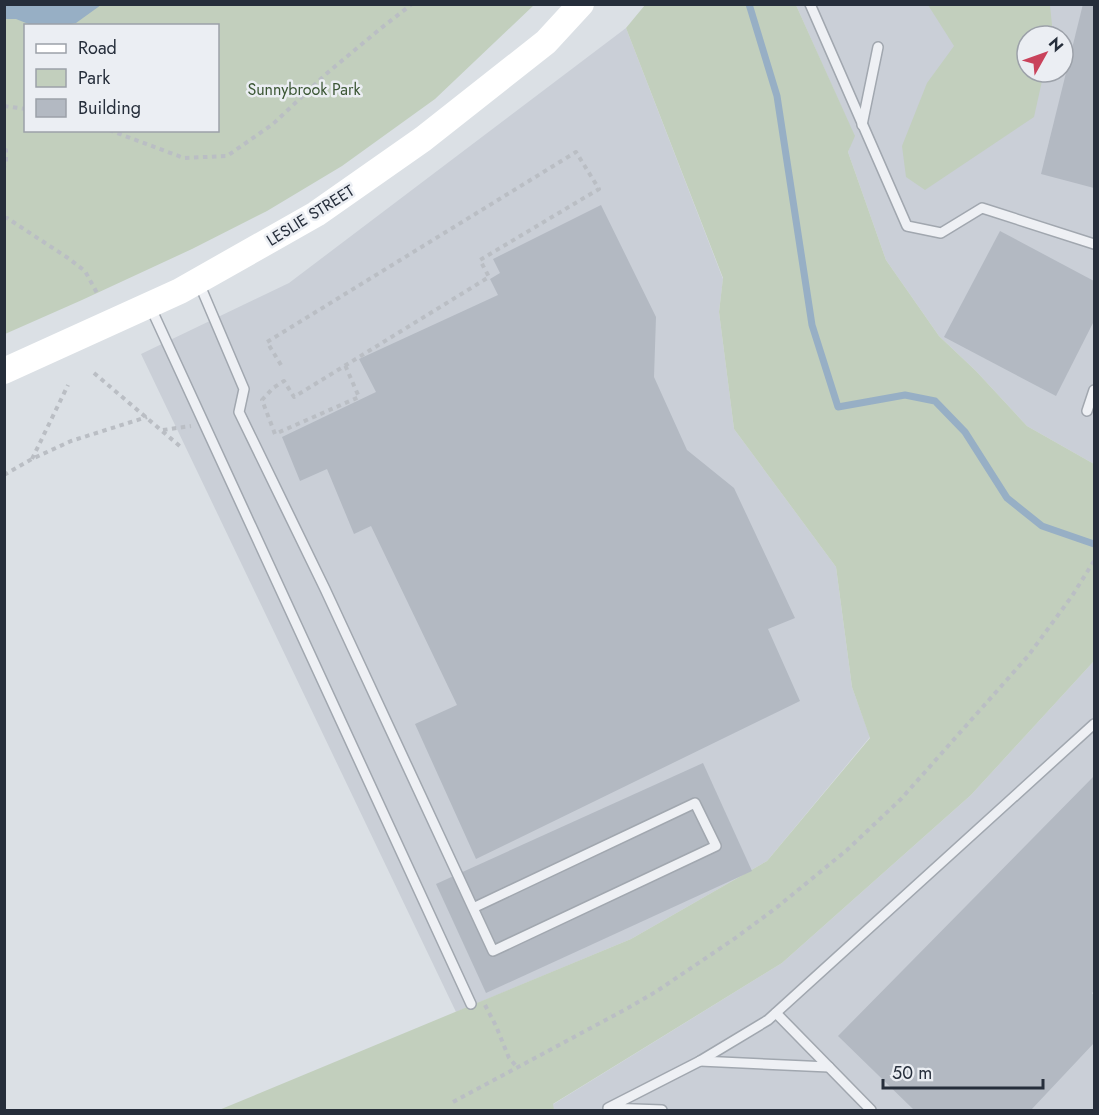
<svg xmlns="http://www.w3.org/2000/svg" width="1099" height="1115" font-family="Jost,sans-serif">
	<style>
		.built { fill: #cacfd7; fill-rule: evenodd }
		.green { fill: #c2cfbd; fill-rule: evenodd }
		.water { fill: #97afc5 }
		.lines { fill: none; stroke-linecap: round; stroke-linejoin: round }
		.stream { stroke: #97afc5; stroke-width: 7 }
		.building { fill: #b3b9c2 }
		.lane-casing { stroke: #a1a7af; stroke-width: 12 }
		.path { stroke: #babec4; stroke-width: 4; stroke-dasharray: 4.5 4.5; stroke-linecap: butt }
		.lane { stroke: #eef0f4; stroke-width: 9 }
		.secondary { stroke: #fff; stroke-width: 26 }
		.labels { text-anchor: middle; stroke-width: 5; stroke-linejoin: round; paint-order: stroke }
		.park-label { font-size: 16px; fill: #3b5634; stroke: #ebeef3 }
		.street-label { font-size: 16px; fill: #262e3b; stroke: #ebeef3 }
	</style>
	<rect width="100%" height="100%" fill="#dbe0e5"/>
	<!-- built -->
	<g class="built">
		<path d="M796,5H1094V464L1027,426L976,371L939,336L886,260L848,152L854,135ZM1027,36H1063V72H1027Z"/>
		<path d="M626,28L723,279L719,312L734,429L836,567L852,687L870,737L767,861L631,939L456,1012L141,354L289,283Z"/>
		<path d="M1094,661V1110H554L552,1105L782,963L971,795Z"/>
	</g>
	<!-- green -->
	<g class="green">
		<path d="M5,5H534L435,99L342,166L267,211L192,249L82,300L5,334ZM26,26H218V130H26Z"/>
		<path d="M645,5H796L855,136L848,152L886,260L939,336L976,371L1027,426L1094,464V661L971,795L782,963L553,1104L554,1110H219L631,939L767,861L870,738L852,687L836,567L734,429L719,312L723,278L626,28Z"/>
		<path d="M928,5H1050L1053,35L1027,36V72H1044L1034,117L925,190L906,177L902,146L927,83L954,46Z"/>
	</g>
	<!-- water -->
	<path class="water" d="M4,5L5,4L101,5L76,23L67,25H31L16,19H5Z"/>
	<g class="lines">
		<!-- stream -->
		<path class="stream" d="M749,4L777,96L812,325L838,407L905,395L935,401L965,432L1007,498L1042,526L1094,544"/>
	</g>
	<!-- building -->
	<g class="building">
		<path d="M1083,4H1094V188L1041,174Z"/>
		<path d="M601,205L656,317L654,377L687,450L734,488L795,618L768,629L800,701L476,859L415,724L457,705L371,526L354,534L327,469L300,481L282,437L376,392L359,359L498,295L490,279L500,273L493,259Z"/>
		<path d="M1000,231L1094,281V321L1056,396L944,337Z"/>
		<path d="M703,763L752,871L486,993L436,884Z"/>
		<path d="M1094,776V991L1092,993L1094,996V1043L1031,1110H914L838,1036Z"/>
	</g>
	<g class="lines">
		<!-- lane casing -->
		<g class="lane-casing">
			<g id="lane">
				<path d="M810,4L907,226L941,233L982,208L1094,244"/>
				<path d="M862,125L878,47"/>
				<path d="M199,283L244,389L239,412L325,589L473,908L695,803L716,846L493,951L473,908"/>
				<path d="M150,306L471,1004"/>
				<path d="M1087,411L1094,390"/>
				<path d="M776,1013L871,1110"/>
				<path d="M700,1061L829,1067"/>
				<path d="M662,1110L608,1108L700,1061L768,1020L1094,724"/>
			</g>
		</g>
		<!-- path -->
		<g class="path">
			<path d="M4,106L26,109"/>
			<path d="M109,130L184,158L227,156L273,124L326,74L380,29L412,4"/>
			<path d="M4,150H6V164L4,167"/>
			<path d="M4,218H7L68,258L85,271L97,293"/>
			<path d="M281,365L267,342L576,152L599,189L480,260L489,277L294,397L284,381L273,388L262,400L275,434L359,397L345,365"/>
			<path d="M94,373L182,448"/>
			<path d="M163,430L191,426"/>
			<path d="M32,459L68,385"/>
			<path d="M4,475L32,459L71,441L147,417"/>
			<path d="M485,1005L496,1026L509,1058L518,1068"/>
			<path d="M453,1102L628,1008L657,991L734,939L776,908L847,850L882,817L901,799L1028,656L1072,596L1094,561"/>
		</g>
		<!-- lane -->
		<use href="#lane" class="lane"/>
		<!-- secondary -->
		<path class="secondary" d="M4,371L180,291L316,214L423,139L546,42L581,4"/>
	</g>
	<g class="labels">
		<!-- park labels -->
		<g class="park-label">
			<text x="304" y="95">Sunnybrook Park</text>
		</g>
		<!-- street labels -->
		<g class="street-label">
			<text transform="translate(310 215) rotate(-32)" y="6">LESLIE STREET</text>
		</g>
	</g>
	<!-- border -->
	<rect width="1099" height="1115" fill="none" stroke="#262e3b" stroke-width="12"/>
	<!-- legend -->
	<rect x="24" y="24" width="195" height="108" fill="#ebeef3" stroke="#9ca1a9" stroke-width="1.5"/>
	<rect x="36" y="44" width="30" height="9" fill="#ffffff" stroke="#9ca1a9" stroke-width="1.5"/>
	<text x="78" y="54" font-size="18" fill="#262e3b">Road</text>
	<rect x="36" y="69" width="30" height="18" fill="#c2cfbd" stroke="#9ca1a9" stroke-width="1.5"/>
	<text x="78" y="84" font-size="18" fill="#262e3b">Park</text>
	<rect x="36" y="99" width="30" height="18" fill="#b3b9c2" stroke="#9ca1a9" stroke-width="1.5"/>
	<text x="78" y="114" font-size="18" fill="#262e3b">Building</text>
	<!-- north arrow -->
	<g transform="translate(1045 54) rotate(50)"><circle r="28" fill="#ebeef3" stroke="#9ca1a9" stroke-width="1.5"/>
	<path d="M0-4.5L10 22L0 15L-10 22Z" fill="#c9425b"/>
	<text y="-9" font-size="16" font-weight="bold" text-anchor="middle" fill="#262e3b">N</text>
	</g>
	<!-- scale -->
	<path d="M883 1079v9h160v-9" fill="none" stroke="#262e3b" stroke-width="3"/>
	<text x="892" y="1079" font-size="18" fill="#262e3b" stroke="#ebeef3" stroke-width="4.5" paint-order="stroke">50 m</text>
</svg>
